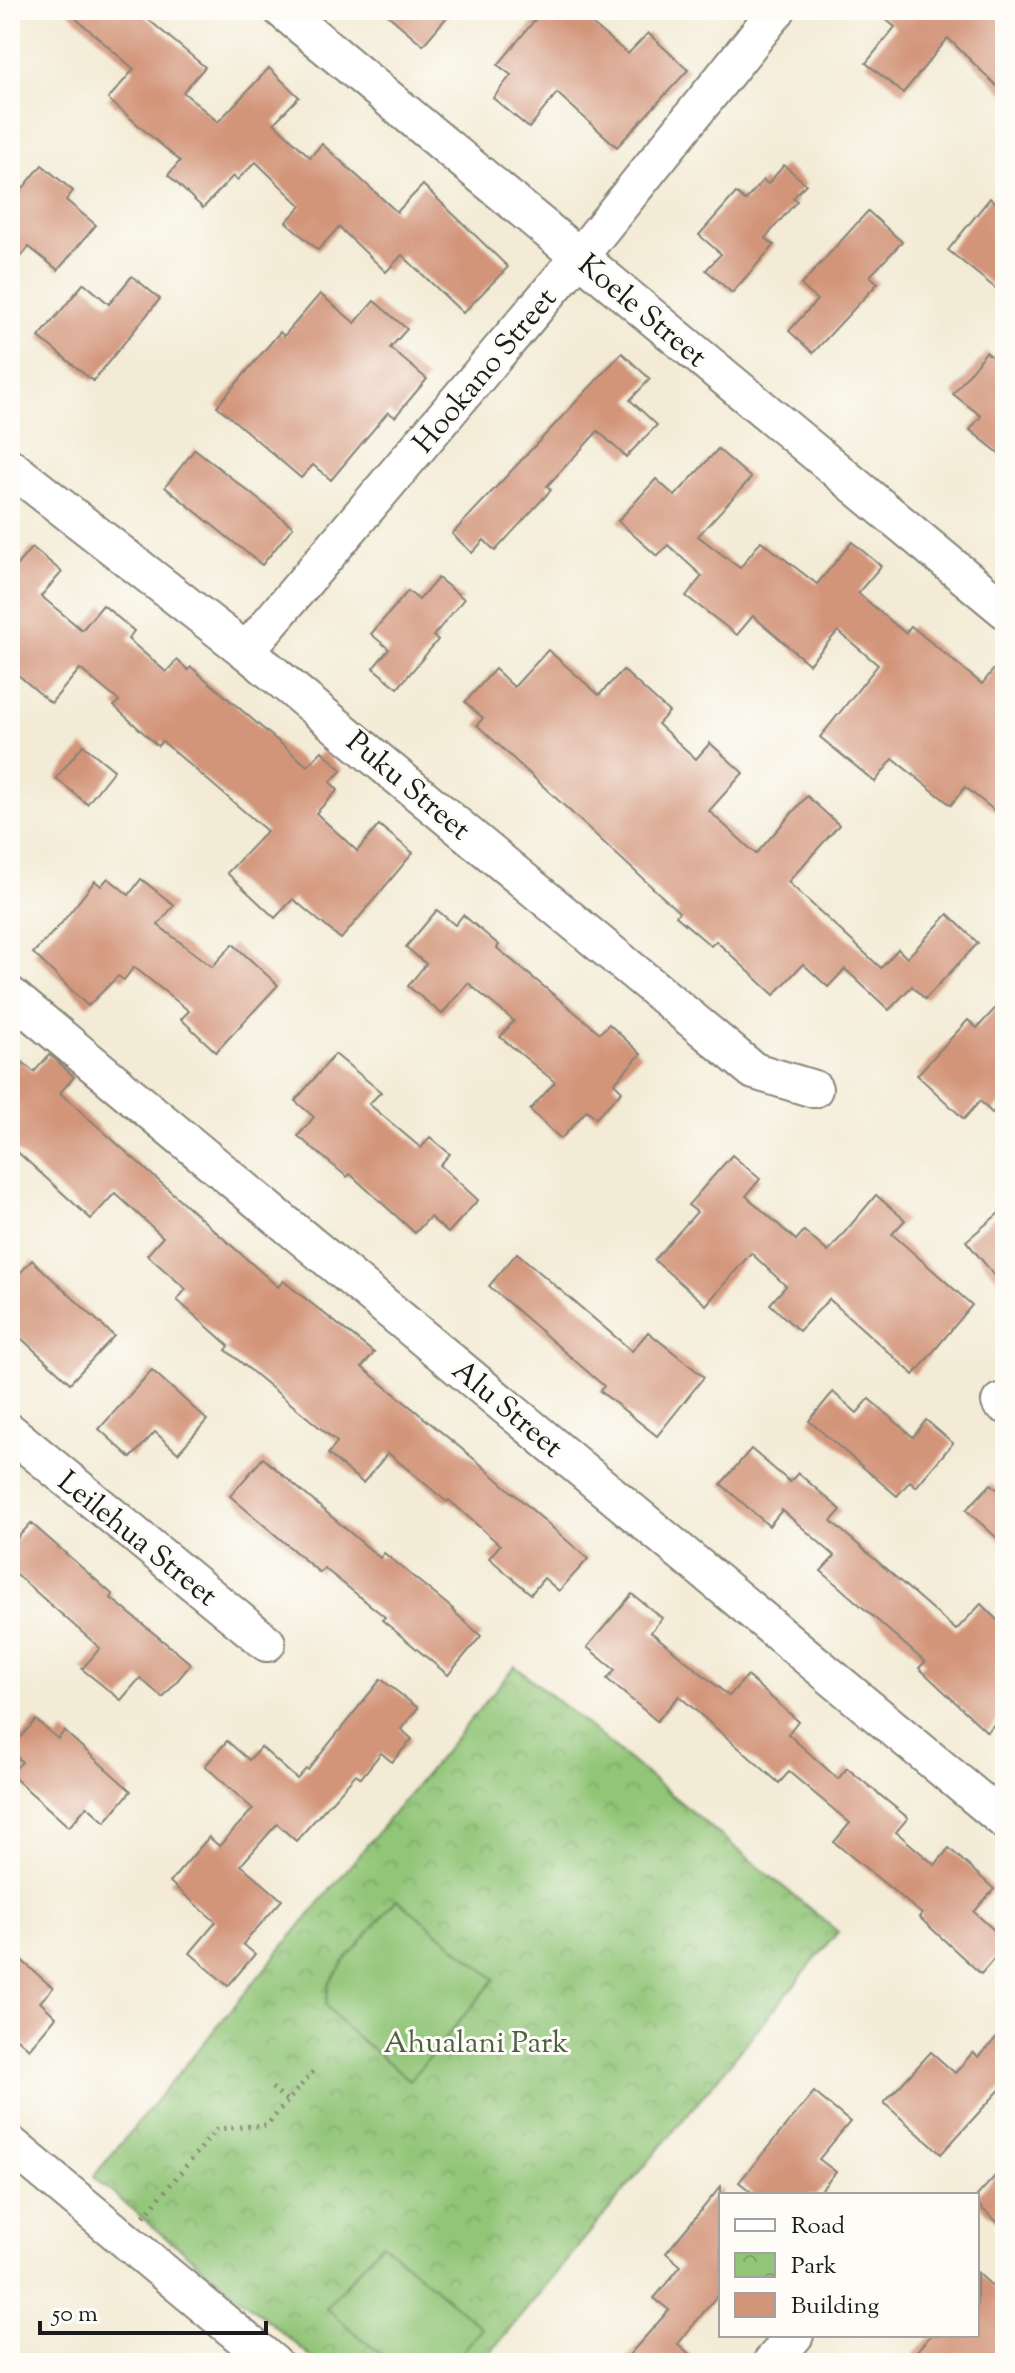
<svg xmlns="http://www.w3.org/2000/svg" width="1015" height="2373" font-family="'Sorts Mill Goudy',serif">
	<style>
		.park { fill: url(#park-crowns); stroke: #56704a; stroke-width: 2 }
		.garden { fill: #91c577; stroke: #56704a; stroke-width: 2 }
		.building { fill: #d3957a }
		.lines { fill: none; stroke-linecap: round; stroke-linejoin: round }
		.minor-casing { stroke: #888478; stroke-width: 40 }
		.path { stroke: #888478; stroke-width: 5; stroke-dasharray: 2 6; stroke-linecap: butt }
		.minor { stroke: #fff; stroke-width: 36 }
		.labels { text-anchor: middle; stroke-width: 6; stroke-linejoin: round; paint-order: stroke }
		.street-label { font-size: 30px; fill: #1c1c1c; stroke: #fdfcf7 }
		.park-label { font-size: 30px; fill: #4b6040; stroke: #fdfcf7 }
	</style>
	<defs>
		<pattern id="park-crowns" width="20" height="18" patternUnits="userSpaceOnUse" patternTransform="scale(2)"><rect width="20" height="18" fill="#91c577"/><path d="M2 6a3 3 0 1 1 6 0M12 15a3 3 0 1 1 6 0" fill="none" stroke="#7ca966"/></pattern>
	</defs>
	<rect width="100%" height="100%" fill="#fdfcf7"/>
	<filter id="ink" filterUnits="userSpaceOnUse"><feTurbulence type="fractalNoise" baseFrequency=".0125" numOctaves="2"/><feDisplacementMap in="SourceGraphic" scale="16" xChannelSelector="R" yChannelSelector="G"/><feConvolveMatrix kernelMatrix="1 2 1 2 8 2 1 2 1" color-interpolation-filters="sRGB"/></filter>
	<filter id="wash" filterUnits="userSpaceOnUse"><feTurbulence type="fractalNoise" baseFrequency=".006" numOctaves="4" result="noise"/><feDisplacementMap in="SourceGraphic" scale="32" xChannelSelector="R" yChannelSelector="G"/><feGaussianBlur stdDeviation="1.8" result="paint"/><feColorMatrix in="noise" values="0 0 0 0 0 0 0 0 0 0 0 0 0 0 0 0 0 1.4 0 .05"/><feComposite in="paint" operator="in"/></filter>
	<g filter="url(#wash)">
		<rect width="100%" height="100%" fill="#f3ebd5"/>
		<!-- park -->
		<path class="park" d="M515,1666L838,1932L482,2363H319L93,2177Z"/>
		<!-- garden -->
		<g class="garden">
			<path d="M397,1899L495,1979L410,2080L344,2026L326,2005L329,1984L343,1963Z"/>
			<path d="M382,2243L482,2328L453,2363H391L326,2308Z"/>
		</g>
		<g id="blocks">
			<!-- building -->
			<g class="building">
				<path d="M66,10H137L205,67L183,92L218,122L269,68L299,97L274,123L310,157L322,144L397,212L423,185L508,267L463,313L402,255L386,272L339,227L318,250L286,222L301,206L256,162L237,180L233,176L203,208L168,175L180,161L108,99L134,69Z"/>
				<path d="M382,10H453L423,45Z"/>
				<path d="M543,10H575L628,54L648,33L688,70L617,147L557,93L529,128L493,98L511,75L498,65Z"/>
				<path d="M874,10H1005V94L948,38L903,93L866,63L895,27Z"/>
				<path d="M42,165L73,191L66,200L96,225L58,270L29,247L10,270V204Z"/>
				<path d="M784,165L806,184L793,198L797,201L765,238L774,245L732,293L706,270L721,254L699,235L736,193L745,201L763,180L768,184Z"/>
				<path d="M990,198L1005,210V296L948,250Z"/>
				<path d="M868,211L902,242L870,276L878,283L813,353L789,331L817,300L801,285Z"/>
				<path d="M132,276L160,299L93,381L39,337L84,283L109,304Z"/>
				<path d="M320,294L355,323L374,301L407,329L390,348L427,379L395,417L388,412L331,480L313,465L301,478L217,406L280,332L284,336Z"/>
				<path d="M986,352L1005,367V458L970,430L981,416L953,394Z"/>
				<path d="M622,353L650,379L630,400L657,425L626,457L598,431L547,486L551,490L495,551L484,540L472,553L452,534Z"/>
				<path d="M195,449L293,527L262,565L165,487Z"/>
				<path d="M718,449L751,478L698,536L740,568L761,541L817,584L852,542L881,566L858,593L905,633L911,626L982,684L1005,655V819L965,787L951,805L893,759L875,782L820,737L878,665L838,631L809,664L753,616L737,635L686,596L702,576L668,545L657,556L618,521L656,479L675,496Z"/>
				<path d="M32,547L62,572L41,596L82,630L103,605L134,631L128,639L166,672L177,660L188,670L191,667L307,766L322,751L342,770L330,782L338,790L316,813L357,851L379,825L413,853L341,939L293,899L275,918L227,873L267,831L162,741L158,746L114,706L119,701L80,669L51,703L10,668V573Z"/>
				<path d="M438,578L464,599L433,636L438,640L398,688L373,668L389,649L371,634L408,591L419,600Z"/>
				<path d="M548,650L599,695L623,670L669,712L658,724L696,759L710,743L743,773L709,811L756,854L807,796L839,825L788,882L881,968L898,949L907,958L948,914L978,943L925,999L912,986L889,1010L845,969L828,987L803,964L774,995L716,941L711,946L676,916L679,912L477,725L483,718L465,702L495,669L514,687Z"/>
				<path d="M83,745L114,770L87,804L56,778Z"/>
				<path d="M108,878L129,895L141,879L174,905L158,925L212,967L233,944L278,985L216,1052L181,1019L189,1011L134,967L124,980L118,976L88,1006L33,953L60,925L95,881L101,886Z"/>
				<path d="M437,910L455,925L463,915L499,945L497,948L600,1033L609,1024L641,1054L614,1083L622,1091L596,1118L587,1110L561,1139L530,1110L555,1082L500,1037L514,1021L468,983L442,1014L408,986L426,964L406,947Z"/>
				<path d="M1005,998V1099L992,1113L980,1101L964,1119L917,1075L968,1020L977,1028Z"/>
				<path d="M10,1051L34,1072L49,1055L55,1059L74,1077L60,1093L278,1287L283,1281L374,1353L362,1367L479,1463L588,1559L559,1591L544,1578L531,1594L489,1558L500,1545L449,1500L447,1502L388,1453L363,1483L328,1454L337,1442L226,1350L229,1346L177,1300L186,1289L147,1255L163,1237L115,1193L91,1219L10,1145Z"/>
				<path d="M335,1054L381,1092L369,1104L421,1148L430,1137L450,1154L440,1165L478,1200L448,1233L430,1217L415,1233L350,1174L347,1177L298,1136L314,1117L295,1101Z"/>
				<path d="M732,1155L760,1179L746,1196L796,1240L804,1231L828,1252L876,1195L905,1220L892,1234L972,1305L914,1375L829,1299L799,1331L770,1304L786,1286L751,1253L706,1305L654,1260L697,1212L688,1205Z"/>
				<path d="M1005,1208V1288L966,1241Z"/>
				<path d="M517,1253L632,1351L648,1332L704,1377L657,1436L600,1391L604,1386L489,1286Z"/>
				<path d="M32,1260L114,1336L70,1383L10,1328V1284Z"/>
				<path d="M152,1370L207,1420L178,1453L155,1432L131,1458L99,1429Z"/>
				<path d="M833,1392L857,1413L869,1399L913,1437L926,1420L953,1443L916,1487L910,1481L897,1496L809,1421Z"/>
				<path d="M751,1449L790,1482L798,1473L841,1510L831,1521L956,1630L981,1604L1005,1628V1713L987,1732L919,1668L925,1662L821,1571L835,1556L782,1510L769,1526L721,1484Z"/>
				<path d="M263,1458L380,1558L384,1553L453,1609L452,1610L481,1636L448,1675L382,1620L385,1617L324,1568L320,1573L230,1496Z"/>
				<path d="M991,1484L1005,1496V1545L966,1510Z"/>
				<path d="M31,1523L113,1595L111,1598L191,1664L163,1698L140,1678L121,1700L82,1669L100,1648L10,1569V1546Z"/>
				<path d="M632,1594L662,1618L651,1632L729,1696L747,1676L798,1721L788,1734L838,1779L847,1768L908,1818L896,1832L935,1865L949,1848L994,1889L974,1912L1005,1940V1946L981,1974L919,1917L922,1914L834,1842L850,1823L789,1772L779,1783L679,1696L657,1721L607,1679L615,1670L587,1647Z"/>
				<path d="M381,1679L418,1708L401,1729L412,1739L392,1762L381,1753L361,1778L356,1774L296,1841L277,1824L241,1865L282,1900L243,1944L255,1954L228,1986L190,1953L216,1922L170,1882L209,1837L219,1846L253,1809L205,1766L227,1741L249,1760L261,1747L297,1779L306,1769L308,1770Z"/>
				<path d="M36,1720L58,1739L64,1731L131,1791L105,1822L87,1806L69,1827L10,1774L22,1762L10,1749Z"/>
				<path d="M10,1950L53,1988L40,2002L56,2017L29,2049L10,2032Z"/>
				<path d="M1005,2029V2084L941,2154L884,2103L931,2052L955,2073L973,2052L978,2057Z"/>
				<path d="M814,2092L850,2122L819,2159L836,2172L817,2195H755L739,2182Z"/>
				<path d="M1005,2165V2229L977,2204V2196Z"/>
				<path d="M721,2186V2291L678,2344L700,2363H622L669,2310L654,2298L681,2266L666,2253Z"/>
				<path d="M977,2272L1005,2298V2348L991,2363H906L931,2335H977Z"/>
			</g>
		</g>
	</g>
	<g filter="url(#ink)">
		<use href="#blocks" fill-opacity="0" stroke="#888478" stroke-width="2"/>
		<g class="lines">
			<!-- minor casing -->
			<g class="minor-casing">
				<g id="minor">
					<path d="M282,10L1005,610"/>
					<path d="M10,467L246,651L754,1071L814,1089"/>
					<path d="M246,651L579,257L777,10"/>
					<path d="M10,995L1005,1821"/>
					<path d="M1000,1402L1005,1405"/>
					<path d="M10,1432L267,1643"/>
					<path d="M10,2144L273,2363"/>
					<path d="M771,2363L795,2335"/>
				</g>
			</g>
			<!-- path -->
			<g class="path">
				<path d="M272,2088L288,2101"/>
				<path d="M144,2216L217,2129L267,2125L316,2068"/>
			</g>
			<!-- minor -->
			<use href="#minor" class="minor"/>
		</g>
	</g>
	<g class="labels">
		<!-- street labels -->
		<g class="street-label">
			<text transform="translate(643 310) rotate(40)" y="10">Koele Street</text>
			<text transform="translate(484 370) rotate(-50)" y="10">Hookano Street</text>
			<text transform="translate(409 785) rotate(40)" y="10">Puku Street</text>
			<text transform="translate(508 1408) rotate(40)" y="10">Alu Street</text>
			<text transform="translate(138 1538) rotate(39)" y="10">Leilehua Street</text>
		</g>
		<!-- park labels -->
		<g class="park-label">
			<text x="476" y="2052">Ahualani Park</text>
		</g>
	</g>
	<!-- margin -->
	<rect width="1015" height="2373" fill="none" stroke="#fdfcf7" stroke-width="40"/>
	<!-- legend -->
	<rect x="719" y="2193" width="260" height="144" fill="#fdfcf7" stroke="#a3a29f" stroke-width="2"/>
	<rect x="735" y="2219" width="40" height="12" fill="#ffffff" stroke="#a3a29f" stroke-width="2"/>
	<text x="791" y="2233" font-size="24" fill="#1c1c1c">Road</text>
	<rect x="735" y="2253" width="40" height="24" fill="url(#park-crowns)" stroke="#a3a29f" stroke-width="2"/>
	<text x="791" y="2273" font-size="24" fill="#1c1c1c">Park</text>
	<rect x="735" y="2293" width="40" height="24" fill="#d3957a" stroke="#a3a29f" stroke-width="2"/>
	<text x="791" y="2313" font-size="24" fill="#1c1c1c">Building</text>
	<!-- scale -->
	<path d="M40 2321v12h226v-12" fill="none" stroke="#1c1c1c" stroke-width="4"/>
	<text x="52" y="2321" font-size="24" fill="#1c1c1c" stroke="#fdfcf7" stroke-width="6" paint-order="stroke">50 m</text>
</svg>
